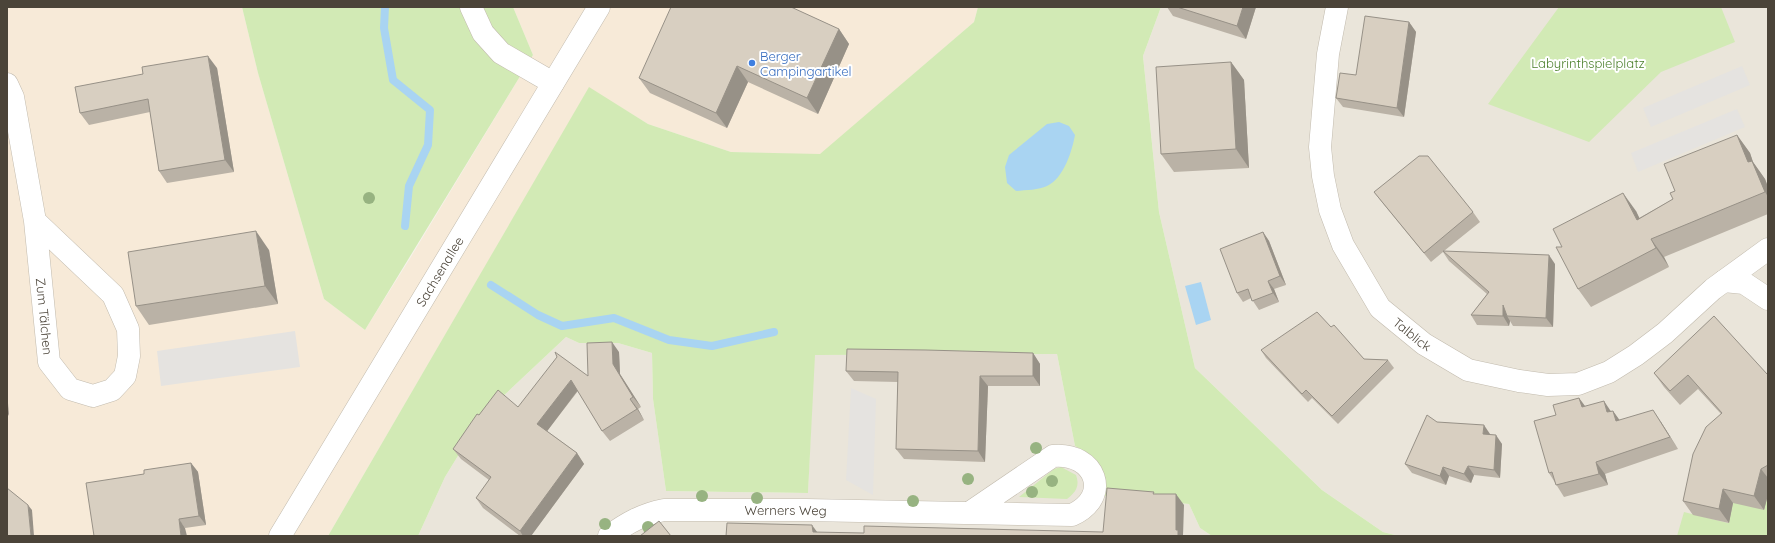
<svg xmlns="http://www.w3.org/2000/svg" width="1775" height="543" font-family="Quicksand,sans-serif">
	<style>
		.residential { fill: #eae5da }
		.commercial { fill: #f7ead8 }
		.green { fill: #d2eab5 }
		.parking { fill: #e5e3e0 }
		.water { fill: #a9d4f2 }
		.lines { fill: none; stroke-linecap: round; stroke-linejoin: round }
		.stream { stroke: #a9d4f2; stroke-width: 8 }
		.minor-casing { stroke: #c2bbae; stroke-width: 23 }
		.minor { stroke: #fff; stroke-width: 22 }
		.tree { fill: #97b381 }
		.wall { fill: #bab2a6 }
		.shaded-wall { fill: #979187 }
		.building { fill: #d8cfc1; stroke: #979187 }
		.shop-dot { fill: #3f7fe0; stroke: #fff; stroke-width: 1.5 }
		.labels { text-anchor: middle; stroke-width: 4; stroke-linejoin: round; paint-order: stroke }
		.shop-label { font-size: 13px; fill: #366cbe; stroke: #fff; text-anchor: start }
		.park-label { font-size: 13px; fill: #4a7f2a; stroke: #fff }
		.street-label { font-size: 13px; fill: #4b4439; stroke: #fff }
	</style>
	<rect width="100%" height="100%" fill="#f6f3ec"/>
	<!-- residential -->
	<g class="residential">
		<path d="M1161,7H1768V536H1399L1383,532L1322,490L1195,368L1159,212L1143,56Z"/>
		<path d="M566,337L579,343H618L652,353L653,399L666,491L808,493L814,355L1057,354L1075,446L1095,459L1101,467L1106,482L1104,496L1189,504L1200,528L1212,536H418L445,477L483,415Z"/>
	</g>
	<!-- commercial -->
	<path class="commercial" d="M7,7H242L258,73L324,299L365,330L409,260L533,55L513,7H978L974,22L820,155L731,152L648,124L589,88L328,536H7Z"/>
	<!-- green -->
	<g class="green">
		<path d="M242,7H513L533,55L365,330L324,299L258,73Z"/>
		<path d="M978,7H1161L1143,56L1159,212L1195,368L1322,490L1383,532L1399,536H1212L1200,528L1189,504L1104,496C1111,471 1095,457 1075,446L1057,354L815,355L808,493L666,491L653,399L652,353L618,343H579L566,337L483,415L445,477L418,536H328L589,87L648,124L731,152L820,154L974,22Z"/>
		<path d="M1559,7H1721L1735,42L1661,72L1589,142L1488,104Z"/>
		<path d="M1061,467L1076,475C1080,486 1076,492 1067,499L1019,497L1054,469Z"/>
		<path d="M1768,495V536H1677L1684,512L1728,523L1733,503Z"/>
	</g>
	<!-- parking -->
	<g class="parking">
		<path d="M1742,66L1750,85L1651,127L1643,108Z"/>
		<path d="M1737,109L1745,127L1638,172L1631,153Z"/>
		<path d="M295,331L300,367L161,386L157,351Z"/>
		<path d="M851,388L876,399L873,495L846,480Z"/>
	</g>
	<!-- water -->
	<g class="water">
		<path d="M1059,122L1069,126L1075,135C1072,151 1064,178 1047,186C1039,190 1026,190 1016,191L1007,183L1005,167L1009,155L1047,124Z"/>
		<path d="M1201,282L1211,320L1196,325L1185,286Z"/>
	</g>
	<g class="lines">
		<!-- stream -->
		<g class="stream">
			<path d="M385,7L384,28L393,80L430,110L428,145L409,186L405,226"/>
			<path d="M491,285L538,315L562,326L614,318L669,340L712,346L774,332"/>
		</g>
		<!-- minor casing -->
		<g class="minor-casing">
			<g id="minor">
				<path d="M471,7L483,33L501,53L553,83"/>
				<path id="s1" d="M1337,7L1328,54L1320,147L1323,176L1330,210L1343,245L1380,308L1424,344L1468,370L1519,381L1548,385L1578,384L1609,372L1636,355L1665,333L1713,289L1768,249"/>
				<path id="s2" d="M7,84L13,97L35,221L49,362L70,389L93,396L112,390L125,376L129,356L128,329L113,295L35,221"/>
				<path d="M1724,281L1744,283L1768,299"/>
				<path id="s3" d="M280,536L599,7"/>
				<path id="s4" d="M609,536C627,523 643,514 664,510H806L1072,515C1112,497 1096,452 1053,456L969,513"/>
			</g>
		</g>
		<!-- minor -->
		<use href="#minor" class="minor"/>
	</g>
	<!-- trees -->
	<g class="tree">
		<circle cx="369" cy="198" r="6"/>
		<circle cx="1036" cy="448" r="6"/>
		<circle cx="968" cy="479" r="6"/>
		<circle cx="1052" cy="481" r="6"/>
		<circle cx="1032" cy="492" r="6"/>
		<circle cx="702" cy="496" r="6"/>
		<circle cx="757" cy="498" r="6"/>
		<circle cx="913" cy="501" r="6"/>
		<circle cx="605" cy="524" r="6"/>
		<circle cx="648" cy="527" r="6"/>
	</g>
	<!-- wall -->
	<g class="wall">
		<path d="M1167,7H1256L1246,39L1173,16Z"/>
		<path d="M1409,22L1416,32L1404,117L1343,107L1336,98L1356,75Z"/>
		<path d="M839,29L849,44L818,114L748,82L727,128L650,93L639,78Z"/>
		<path d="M1231,62L1244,80L1249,168L1174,172L1161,154Z"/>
		<path d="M217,68L234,172L167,183L159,171L150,112L89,125L80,113L143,74Z"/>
		<path d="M1737,135L1750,153L1753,162L1765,179L1768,187V214L1664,257L1669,267L1591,307L1578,289L1562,247L1636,211L1639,218L1673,199L1675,191Z"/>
		<path d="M1374,192L1473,212L1480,222L1444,251L1555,264L1553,327L1513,326L1510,321L1509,326L1477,325L1471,315L1487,294L1449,261L1443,252L1431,262L1381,201Z"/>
		<path d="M1263,232L1269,241L1286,285L1274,289L1279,302L1259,310L1251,298L1243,302L1237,293Z"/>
		<path d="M269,250L278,304L149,325L136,306Z"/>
		<path d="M1331,327L1364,359L1388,360L1394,368L1338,424L1312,398L1308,402L1266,358L1261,350Z"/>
		<path d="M619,352L620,374L641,407L638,409L644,420L610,441L602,431L578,391L547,431L577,453L584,464L531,536H520L483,508L476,498L489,480L461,459L453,449L479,415L518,407L588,376Z"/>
		<path d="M1033,353L1040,364V386H988L985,462L904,459L896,449L898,382L854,381L846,371Z"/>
		<path d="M1654,373L1768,374V495L1764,510L1733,503L1729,523L1693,515L1683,501L1721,414L1698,389L1680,405L1664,387Z"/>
		<path d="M1579,398L1585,406L1611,411H1613L1619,420L1661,422L1678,449L1605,474L1608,485L1564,497L1549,473L1556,415Z"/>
		<path d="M1437,422L1490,434V435L1502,444L1500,478L1474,475L1471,483L1449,476L1446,485L1412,473L1405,464Z"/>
		<path d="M191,463L198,472L206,525L185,528L144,474Z"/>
	</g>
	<!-- shaded-wall -->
	<g class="shaded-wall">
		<path d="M1243,7H1256L1246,39L1237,26Z"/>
		<path d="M1409,22L1416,32L1404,117L1397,108Z"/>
		<path d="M839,29L849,44L818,114L807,98Z"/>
		<path d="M208,56L217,68L234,172L225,160Z"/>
		<path d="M1231,62L1244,80L1249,168L1236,149Z"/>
		<path d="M737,66L748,82L727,128L716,113Z"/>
		<path d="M1737,135L1750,153L1753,162L1765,179L1768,187V197L1748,162Z"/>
		<path d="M1623,193L1636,211L1649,238L1637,220Z"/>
		<path d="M256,231L269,250L278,304L265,286Z"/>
		<path d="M1263,232L1269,241L1286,285L1280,276Z"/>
		<path d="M1651,239L1664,257L1669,267L1656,248Z"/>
		<path d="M1549,255L1555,264L1553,327L1546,318Z"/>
		<path d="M1268,281L1274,289L1279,302L1273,293Z"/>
		<path d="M1503,305L1507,316L1510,321L1509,326L1503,316Z"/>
		<path d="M612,342L619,352L620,374L641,407L633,397L613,364Z"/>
		<path d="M1033,353L1040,364V386L1033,376Z"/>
		<path d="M980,376L988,386L985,462L978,451Z"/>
		<path d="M571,380L578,390L545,434L537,424Z"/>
		<path d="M7,391L9,416L7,412Z"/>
		<path d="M1579,398L1587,409L1582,407Z"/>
		<path d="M630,399L638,409L644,420L637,409Z"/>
		<path d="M1604,401L1612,413L1607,412Z"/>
		<path d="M1653,410L1661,422L1678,449L1670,437Z"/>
		<path d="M1613,411L1621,422L1616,421Z"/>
		<path d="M1484,425L1490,434L1489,443L1483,434Z"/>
		<path d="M1496,435L1502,444L1500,478L1494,470Z"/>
		<path d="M577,453L584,464L531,536H523L520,531Z"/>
		<path d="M1596,462L1605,474L1608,485L1599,474Z"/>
		<path d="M191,463L198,472L206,525L199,516Z"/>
		<path d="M1468,466L1474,475L1471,483L1464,474Z"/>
		<path d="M1443,467L1449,476L1446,485L1440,476Z"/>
		<path d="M1761,469L1768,478V495L1764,510L1754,496Z"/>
		<path d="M1723,489L1733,503L1729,523L1719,509Z"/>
		<path d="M1176,494L1184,505L1183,536H1178L1176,530Z"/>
		<path d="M28,505L32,510L34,536H31Z"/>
		<path d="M179,519L185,528L187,536H181Z"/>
		<path d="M812,525L820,536L813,532Z"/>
	</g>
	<!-- building -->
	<g class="building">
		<path d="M671,7H791L839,29L807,98L737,66L716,113L639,78Z"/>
		<path d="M1177,7H1243L1237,26Z"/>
		<path d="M1365,16L1409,22L1397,108L1336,98L1340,73L1356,75Z"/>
		<path d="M208,56L225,160L159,171L148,99L80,113L75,87L143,74L142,67Z"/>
		<path d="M1231,62L1236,149L1161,154L1156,67Z"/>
		<path d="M1737,135L1748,162L1752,161L1765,192L1651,239L1656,248L1578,289L1556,247H1562L1553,229L1623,193L1637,220L1673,199L1670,193L1675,191L1664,164Z"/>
		<path d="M1419,156H1428L1473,212L1424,253L1374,192Z"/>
		<path d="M256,231L265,286L136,306L128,252Z"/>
		<path d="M1263,232L1280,276L1268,281L1273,293L1252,301L1248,289L1237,293L1220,249Z"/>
		<path d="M1443,251L1549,255L1546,318L1507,316L1503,305V316L1471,315L1489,292Z"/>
		<path d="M1317,312L1331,327L1334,325L1364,359L1388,360L1332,416L1306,390L1302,394L1261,350Z"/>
		<path d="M1714,316L1767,374H1768V465L1761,469L1754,496L1723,489L1719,509L1683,501L1693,454L1706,427L1722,413L1688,375L1670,391L1654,373Z"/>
		<path d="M612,342L613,364L633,397L630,399L637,409L602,431L571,380L537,424L577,453L520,531L476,498L491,477L453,449L477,414L479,415L498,390L518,407L557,357L555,352L588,376L587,343Z"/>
		<path d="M847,349L926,350L1033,353V376H980L978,451L896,449L898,372L846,371Z"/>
		<path d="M1579,398L1582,407L1604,401L1607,412L1613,411L1616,421L1653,410L1670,437L1596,462L1599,474L1556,485L1552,472L1549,473L1534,421L1556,415L1553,405Z"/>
		<path d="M1427,415L1437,422L1484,425L1483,434L1496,435L1494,470L1468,466L1464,474L1443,467L1440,476L1405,464Z"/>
		<path d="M191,463L199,516L179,519L181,536H94L86,483L144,474V470Z"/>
		<path d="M7,488L28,505L31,536H7Z"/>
		<path d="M1107,488L1154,492L1153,494H1176V530H1178V536H726L727,523L812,525L813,532L864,533V526L1103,532Z"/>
		<path d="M659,521L671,536H640Z"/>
	</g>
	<!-- markers -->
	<circle class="shop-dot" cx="752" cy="63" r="4"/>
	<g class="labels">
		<!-- shop labels -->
		<g class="shop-label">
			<text x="760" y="61">Berger<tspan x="760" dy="15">Campingartikel</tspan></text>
		</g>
		<!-- park labels -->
		<g class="park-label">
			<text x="1588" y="68">Labyrinthspielplatz</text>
		</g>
		<!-- street labels -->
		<g class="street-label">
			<text dy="5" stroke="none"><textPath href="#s3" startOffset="309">Sachsenallee</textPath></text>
			<text dy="5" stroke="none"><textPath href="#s2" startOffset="236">Zum Tälchen</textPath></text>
			<text dy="5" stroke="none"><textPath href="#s1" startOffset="357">Talblick</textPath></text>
			<text dy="5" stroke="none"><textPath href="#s4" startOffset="183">Werners Weg</textPath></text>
		</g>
	</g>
	<!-- border -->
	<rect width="1775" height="543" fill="none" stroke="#4b4439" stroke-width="16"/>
</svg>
